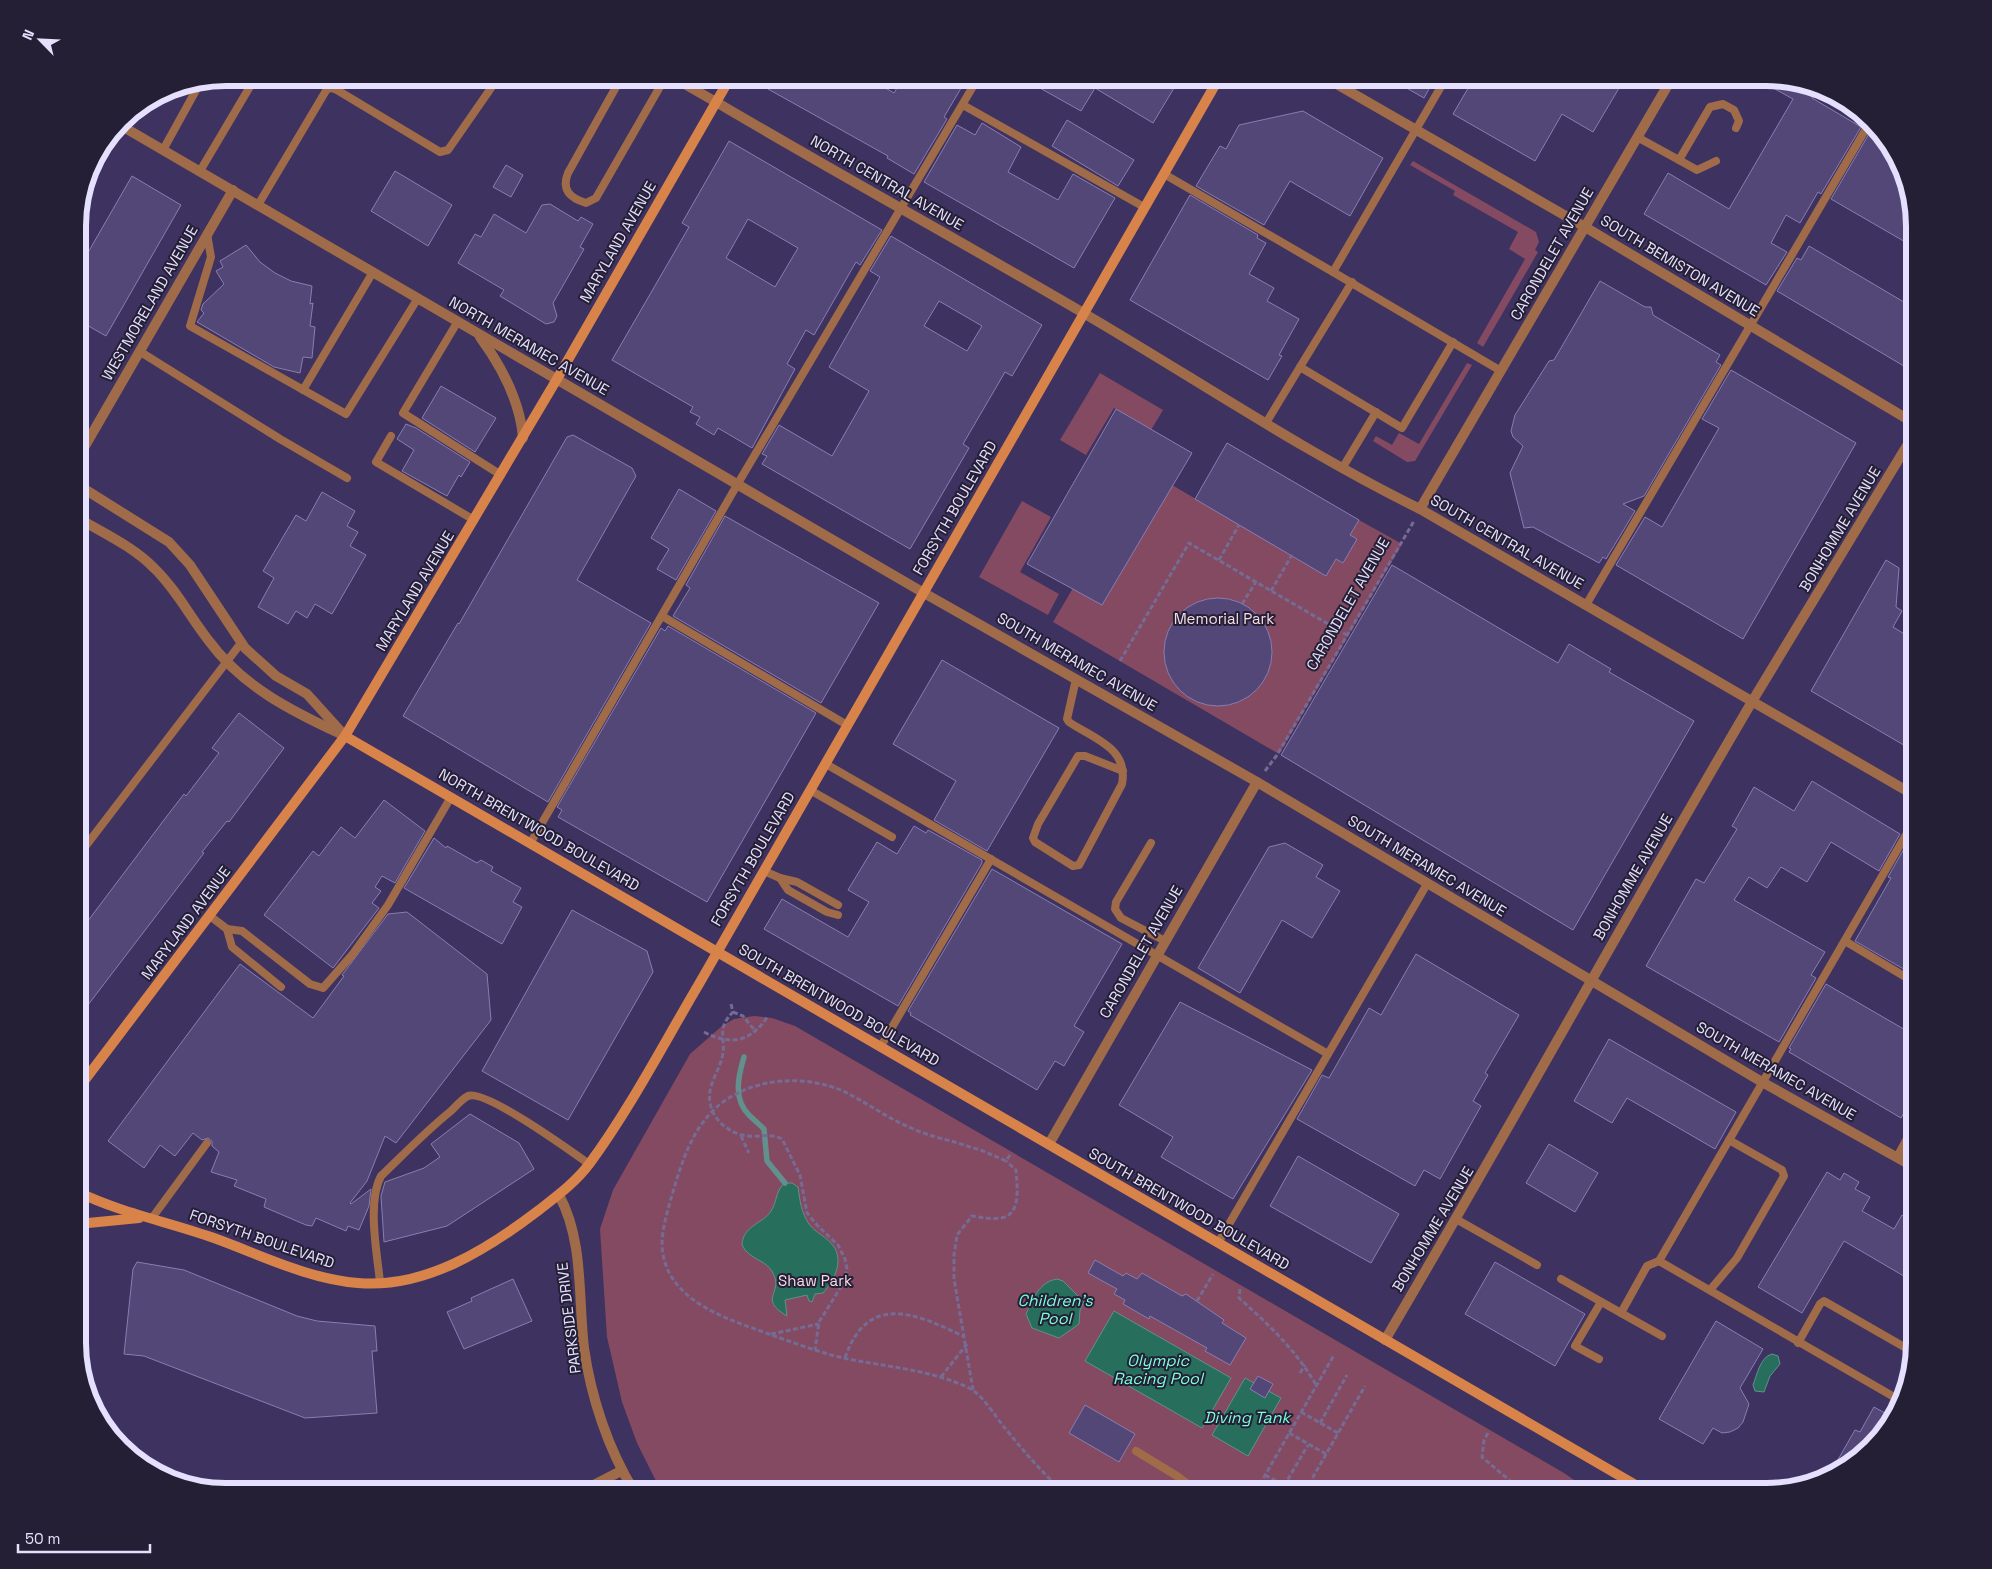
<svg xmlns="http://www.w3.org/2000/svg" width="1992" height="1569" font-family="'Space Grotesk',sans-serif">
	<style>
		.green { fill: #844a62 }
		.water { fill: #286e5d; stroke: #61908d }
		.lines { fill: none; stroke-linecap: round; stroke-linejoin: round }
		.stream { stroke: #61908d; stroke-width: 5.5 }
		.building { fill: #534778; stroke: #897db2; fill-rule: evenodd }
		.path { stroke: #756b94; stroke-width: 3; stroke-dasharray: 5 2.5; stroke-linecap: butt }
		.service { stroke: #a06b48; stroke-width: 8 }
		.minor { stroke: #a06b48; stroke-width: 10 }
		.tertiary { stroke: #a06b48; stroke-width: 10 }
		.secondary { stroke: #d78349; stroke-width: 10 }
		.labels { text-anchor: middle; stroke-width: 4; stroke-linejoin: round; paint-order: stroke }
		.street-label { font-size: 15px; fill: #e5e0fd; stroke: #241f34 }
		.park-label { font-size: 15px; fill: #f6dce6; stroke: #241f34 }
		.water-label { font-size: 16px; font-style: italic; fill: #7dfddb; stroke: #241f34 }
		.rim { fill: none; stroke: #e5e0fd; stroke-width: 6 }
	</style>
	<rect width="100%" height="100%" fill="#3e3261"/>
	<!-- green -->
	<g class="green">
		<path d="M1413,161L1536,232L1539,242L1535,250L1538,252L1483,347L1477,343L1525,259L1509,249L1518,232L1453,195L1455,191L1410,165Z"/>
		<path d="M1467,363L1472,365L1415,461L1407,462L1373,441L1376,436L1392,445L1399,433L1419,444Z"/>
		<path d="M1100,373L1163,410L1151,430L1114,408L1086,455L1060,440Z"/>
		<path d="M1172,485L1326,575L1336,559L1343,563L1357,539L1350,535L1359,520L1402,544L1279,754L1053,622L1073,588L1102,605Z"/>
		<path d="M1022,501L1051,517L1020,572L1059,594L1048,615L979,577Z"/>
		<path d="M754,1016L772,1018L795,1026L1564,1473L1590,1491H661L637,1443L622,1402L607,1337L600,1229L613,1190L690,1054L722,1026L734,1019Z"/>
	</g>
	<!-- water -->
	<g class="water">
		<path d="M785,1183H792L798,1187C800,1201 801,1212 809,1224C815,1232 823,1235 830,1242C846,1258 835,1279 823,1293L815,1294L812,1302L809,1301L807,1295L785,1300L787,1316C757,1298 784,1294 773,1273C766,1259 749,1260 742,1245C743,1225 763,1224 771,1211C777,1202 776,1189 785,1183Z"/>
		<path d="M1057,1279L1063,1281L1084,1302L1080,1310L1079,1324L1059,1338L1032,1328L1026,1314C1033,1299 1039,1282 1057,1279Z"/>
		<path d="M1114,1311L1231,1378L1202,1428L1085,1361Z"/>
		<path d="M1772,1354L1778,1356L1780,1364L1770,1376L1764,1392L1755,1391L1753,1385C1757,1375 1760,1357 1772,1354Z"/>
		<path d="M1245,1378L1281,1398L1248,1456L1212,1435Z"/>
	</g>
	<g class="lines">
		<!-- stream -->
		<path class="stream" d="M744,1057C738,1077 733,1099 749,1115C754,1120 759,1124 764,1129L767,1161L785,1183"/>
	</g>
	<!-- building -->
	<g class="building">
		<path d="M775,78H868L894,93L903,78H967L944,117L947,119L914,174L887,158L888,156L768,89Z"/>
		<path d="M1022,78H1180L1153,123L1095,88L1081,111Z"/>
		<path d="M1389,78H1435L1424,98Z"/>
		<path d="M1474,78H1625L1593,132L1562,114L1535,161L1453,114Z"/>
		<path d="M1755,78L1814,85L1818,88L1812,98L1861,127L1821,194L1818,192L1800,223L1786,215L1771,243L1787,252L1766,285L1644,214L1668,173L1729,209L1793,99Z"/>
		<path d="M1303,111L1383,158L1350,216L1290,181L1264,225L1196,186L1220,146L1226,149L1239,125Z"/>
		<path d="M1067,120L1134,160L1118,186L1052,146Z"/>
		<path d="M982,123L1021,147L1008,172L1058,200L1073,174L1115,198L1074,268L924,182L957,125L975,135Z"/>
		<path d="M1876,130L1899,161L1914,226V247L1831,199L1870,132L1873,134Z"/>
		<path d="M729,141L882,230L860,265L856,262L814,335L806,330L787,364L795,369L752,448L718,428L714,435L696,424L700,417L690,412L693,407L612,360L689,227L682,223ZM748,219L798,248L775,287L726,258Z"/>
		<path d="M506,165L523,175L511,197L493,187Z"/>
		<path d="M395,171L452,205L428,246L371,211Z"/>
		<path d="M132,176L181,205L106,336L78,320V270Z"/>
		<path d="M1190,195L1258,235L1257,238L1266,243L1249,274L1274,288L1267,301L1299,319L1279,355L1282,356L1268,380L1130,300Z"/>
		<path d="M550,204L578,221L581,217L593,224L580,247L584,249L553,303L557,316L554,322L546,324L500,296L504,290L458,263L475,234L481,237L494,214L526,233L542,205Z"/>
		<path d="M891,236L1042,325L1012,376L1005,372L963,444L969,448L910,549L762,464L767,456L762,454L779,425L832,456L869,391L829,367L880,277L870,271ZM939,301L982,326L967,351L924,326Z"/>
		<path d="M246,245L260,262L275,273L291,281L312,286L310,304L313,303L310,326L315,327L312,358L303,357L300,373L274,367L197,322L204,313L201,310L203,304L224,284L216,271L223,267L220,261Z"/>
		<path d="M1809,246L1914,308V372L1777,291L1797,258L1801,260Z"/>
		<path d="M1600,281L1645,307H1651L1653,315L1720,355L1716,362L1721,365L1644,496L1623,504L1635,511L1606,559L1603,557L1599,563L1533,527L1524,528L1510,473L1523,446L1513,437L1511,431L1515,415L1549,361L1554,360Z"/>
		<path d="M1731,370L1856,443L1743,639L1616,565L1645,517L1662,527L1719,428L1702,419Z"/>
		<path d="M441,386L496,418L475,452L422,418Z"/>
		<path d="M1116,409L1192,453L1102,605L1027,564Z"/>
		<path d="M406,424L416,428L470,462L461,477L459,475L447,496L402,471L414,450L397,439Z"/>
		<path d="M573,435L632,468L636,476L577,580L651,623L548,802L403,716L458,623L459,624L567,437Z"/>
		<path d="M1227,443L1359,520L1350,535L1357,539L1343,563L1336,559L1326,576L1195,499Z"/>
		<path d="M679,489L716,511L676,580L657,569L669,549L651,538Z"/>
		<path d="M322,492L355,511L347,526L358,532L350,546L366,555L332,614L315,604L307,618L296,611L288,624L258,607L274,578L263,571L296,515L306,521Z"/>
		<path d="M725,516L879,603L821,703L673,616L690,588L686,585Z"/>
		<path d="M1886,560L1899,568L1896,607L1902,611L1893,627L1914,640V751L1811,691Z"/>
		<path d="M1392,565L1558,663L1569,644L1611,669L1609,672L1694,721L1573,930L1281,755Z"/>
		<circle cx="1218" cy="652" r="54"/>
		<path d="M668,626L816,713L707,902L558,817L562,810L557,807L661,628L665,631Z"/>
		<path d="M942,660L1059,728L987,851L934,820L956,781L893,744Z"/>
		<path d="M239,713L284,748L229,822L227,821L202,852L204,853L78,1018V934L167,816L184,794L186,796L219,753L212,748Z"/>
		<path d="M1812,781L1900,834L1879,871L1831,842L1807,882L1781,867L1767,888L1749,877L1734,900L1825,952L1811,975L1816,978L1779,1042L1646,966L1696,879L1704,883L1737,829L1732,826L1754,787L1794,811Z"/>
		<path d="M384,800L425,831L395,883L382,876L375,887L381,891L372,903L379,908L333,968L264,915L313,851L319,856L341,827L355,838Z"/>
		<path d="M914,826L926,833L928,830L982,860V863L898,1006L764,929L782,899L848,937L869,902L848,890L877,842L897,854Z"/>
		<path d="M434,838L446,848L447,846L477,863L481,860L493,867L491,871L521,888L513,902L522,907L502,944L404,888Z"/>
		<path d="M1909,840L1914,843V975L1855,941L1891,878L1888,877Z"/>
		<path d="M1285,843L1323,865L1316,877L1340,891L1312,938L1282,920L1240,993L1198,968L1269,847Z"/>
		<path d="M992,869L1122,944L1074,1026L1084,1032L1064,1066L1055,1061L1037,1090L910,1015L911,1013L908,1011Z"/>
		<path d="M572,910L647,951L653,972L568,1120L482,1071Z"/>
		<path d="M407,912L487,974L491,1020L396,1143L385,1136L367,1181L350,1203L351,1204L371,1189L369,1206L359,1230L348,1226L346,1231L316,1218L312,1226L306,1225L264,1207L266,1199L234,1186L237,1180L211,1172L219,1152L212,1146V1141L208,1138L202,1140L193,1133L175,1156L160,1145L144,1168L108,1141L240,964L313,1018L344,976L342,975L388,914Z"/>
		<path d="M1416,954L1519,1015L1485,1073L1488,1075L1473,1101L1481,1106L1440,1179L1424,1170L1415,1186L1297,1119L1322,1075L1329,1078L1369,1008L1381,1015Z"/>
		<path d="M1826,984L1914,1035V1095L1901,1118L1789,1052L1791,1049L1789,1048Z"/>
		<path d="M1180,1002L1312,1070L1233,1199L1161,1157L1173,1137L1119,1105Z"/>
		<path d="M1609,1039L1736,1112L1715,1149L1627,1098L1612,1123L1574,1101Z"/>
		<path d="M470,1114L519,1143L534,1169L447,1226L384,1242L381,1196L385,1182L424,1168L440,1157L431,1144Z"/>
		<path d="M1549,1144L1598,1173L1575,1212L1526,1183Z"/>
		<path d="M1298,1156L1399,1214L1371,1263L1270,1206Z"/>
		<path d="M1827,1172L1840,1180L1844,1173L1859,1182L1855,1189L1870,1197L1862,1211L1894,1229L1902,1215L1914,1222V1282L1844,1241L1802,1313L1758,1287Z"/>
		<path d="M1095,1260L1123,1276L1126,1273L1137,1279L1142,1273L1182,1296L1186,1294L1224,1320L1222,1323L1246,1338L1230,1365L1205,1351L1207,1348L1150,1316L1149,1319L1123,1304L1125,1300L1114,1294L1117,1289L1088,1273Z"/>
		<path d="M137,1262L184,1270L297,1316L317,1321L375,1326L377,1351H372L377,1413L305,1418L144,1356L124,1354L133,1269Z"/>
		<path d="M1495,1262L1585,1314L1555,1366L1465,1314Z"/>
		<path d="M513,1279L532,1321L464,1349L447,1312L472,1301L471,1298Z"/>
		<path d="M1716,1321L1763,1349L1740,1388L1749,1404L1743,1422L1738,1428L1730,1432L1722,1433L1713,1428L1703,1444L1659,1419Z"/>
		<path d="M1258,1376L1273,1384L1265,1398L1250,1389Z"/>
		<path d="M1085,1405L1135,1434L1119,1462L1069,1433Z"/>
		<path d="M1874,1407L1892,1417L1878,1441L1828,1477L1855,1430L1860,1432Z"/>
	</g>
	<g class="lines">
		<!-- path -->
		<g class="path">
			<path d="M1219,560L1239,525"/>
			<path d="M1271,591L1292,555"/>
			<path d="M1242,604L1256,582"/>
			<path d="M1120,661L1189,543L1347,635"/>
			<path d="M1265,771L1277,755L1414,521"/>
			<path d="M731,1004L733,1012C715,1030 727,1039 722,1058C719,1069 712,1080 710,1091C706,1114 726,1134 748,1136C760,1137 771,1133 782,1139L800,1175L807,1213L817,1225L838,1245L845,1259L847,1269L844,1282L819,1322L815,1350"/>
			<path d="M733,1012L743,1016L756,1032"/>
			<path d="M704,1032C731,1046 751,1042 768,1016"/>
			<path d="M741,1136L749,1153"/>
			<path d="M1010,1155L1006,1161C994,1156 983,1150 970,1147C951,1140 930,1137 911,1128C887,1118 866,1102 843,1091C806,1075 757,1077 723,1102C691,1126 681,1165 670,1202C665,1221 659,1239 664,1259C676,1306 735,1321 774,1336C798,1344 823,1354 848,1359C888,1367 932,1370 969,1388C983,1395 995,1416 1004,1427C1023,1450 1041,1472 1063,1491"/>
			<path d="M1240,1289L1239,1298C1268,1324 1296,1350 1316,1385"/>
			<path d="M1197,1301L1213,1274"/>
			<path d="M771,1334L819,1324"/>
			<path d="M845,1358C868,1291 917,1314 965,1337"/>
			<path d="M1300,1373L1305,1365"/>
			<path d="M941,1377L967,1344"/>
			<path d="M973,1390L954,1279V1255L957,1235L972,1216C981,1217 991,1220 1000,1218C1022,1216 1017,1186 1016,1170L1006,1161"/>
			<path d="M1301,1412L1338,1433"/>
			<path d="M1320,1423L1347,1375"/>
			<path d="M1289,1433L1326,1454"/>
			<path d="M1488,1433L1484,1440L1482,1457L1509,1480L1515,1491"/>
			<path d="M1265,1475L1294,1491"/>
			<path d="M1284,1486L1308,1445"/>
			<path d="M1256,1491L1334,1355"/>
			<path d="M1305,1491L1365,1386"/>
		</g>
		<!-- service -->
		<g class="service">
			<path d="M621,78L568,173C561,190 570,198 586,203L596,198L665,78"/>
			<path d="M1446,78L1333,272L1501,371"/>
			<path d="M963,105L1144,207"/>
			<path d="M1637,137L1679,160"/>
			<path d="M163,150L200,83"/>
			<path d="M1716,161L1697,170L1679,160L1710,107L1723,104L1734,110L1739,121L1736,128"/>
			<path d="M200,171L255,78"/>
			<path d="M1164,174L1333,272"/>
			<path d="M258,205L327,89L332,88L337,90L440,152L448,150L498,78"/>
			<path d="M207,234L211,257L190,326L346,414L418,298"/>
			<path d="M1352,282L1300,367L1402,428L1453,342"/>
			<path d="M458,321L403,413L501,475"/>
			<path d="M139,351L280,439L347,478"/>
			<path d="M303,390L373,272"/>
			<path d="M1266,423L1300,367"/>
			<path d="M391,436L376,462L474,520"/>
			<path d="M1343,467L1376,412"/>
			<path d="M1586,605L1870,122"/>
			<path d="M662,616L847,725"/>
			<path d="M1076,679L1067,719L1069,722C1094,739 1129,748 1122,784L1079,865L1073,866L1035,842L1033,838L1038,824L1078,756H1085L1123,771"/>
			<path d="M826,764L1328,1054"/>
			<path d="M810,790L892,837"/>
			<path d="M531,842L737,485L978,78"/>
			<path d="M1151,843L1116,902L1115,909L1121,918L1165,941"/>
			<path d="M78,856L241,643"/>
			<path d="M764,871L780,878L788,890L827,912L838,915"/>
			<path d="M780,878L797,882L838,905"/>
			<path d="M210,916L227,929L242,931L310,984L323,988L352,955L388,905L451,797"/>
			<path d="M227,929L232,947L281,987"/>
			<path d="M1845,941L1914,982"/>
			<path d="M881,1046L991,859"/>
			<path d="M1897,1157L1914,1126"/>
			<path d="M152,1218L207,1143"/>
			<path d="M1456,1219L1537,1265"/>
			<path d="M1218,1243L1427,884"/>
			<path d="M1659,1261L1647,1266L1621,1313L1662,1336"/>
			<path d="M1561,1279L1621,1313"/>
			<path d="M380,1282C377,1253 367,1202 381,1176C404,1154 426,1131 451,1111C456,1106 462,1099 468,1096C485,1089 572,1152 589,1164"/>
			<path d="M1710,1290L1737,1258L1784,1176L1782,1170L1729,1140"/>
			<path d="M1798,1343L1820,1304L1824,1301L1913,1352"/>
			<path d="M1599,1359L1575,1346L1601,1302"/>
			<path d="M1901,1401L1659,1261L1914,821"/>
			<path d="M1136,1451L1177,1476L1197,1491"/>
		</g>
		<!-- minor -->
		<g class="minor">
			<path d="M674,78L716,102"/>
			<path d="M78,458L233,190"/>
			<path d="M78,485L169,542L190,565L245,648L276,676L307,694L345,736"/>
			<path d="M78,518C103,533 134,547 154,568C176,589 190,617 209,641C242,686 291,711 341,734"/>
			<path d="M559,1195C584,1241 578,1297 584,1348C591,1397 608,1449 634,1491"/>
			<path d="M582,1491L621,1471"/>
		</g>
		<!-- tertiary -->
		<g class="tertiary">
			<path d="M1326,78L1585,227L1914,423"/>
			<path d="M716,102C838,174 962,242 1085,314C1196,379 1304,452 1420,509L1914,795"/>
			<path d="M120,125L924,593L1257,782L1762,1082L1914,1167"/>
			<path d="M480,337C502,367 520,400 523,438"/>
			<path d="M1420,509L1672,78"/>
			<path d="M1049,1144L1257,782"/>
			<path d="M1385,1340C1510,1128 1628,912 1753,700C1806,611 1861,523 1914,434"/>
		</g>
		<!-- secondary -->
		<g class="secondary">
			<path d="M345,736L1646,1491"/>
			<path d="M78,1089L345,736L557,379L730,78"/>
			<path d="M78,1192C121,1213 169,1222 214,1238C261,1255 308,1279 358,1283C425,1289 488,1249 539,1210C557,1196 576,1182 590,1163C631,1107 664,1043 699,984L1219,78"/>
			<path d="M78,1224L139,1218"/>
		</g>
	</g>
	<g class="labels">
		<!-- street labels -->
		<g class="street-label">
			<text transform="translate(887 183) rotate(30)" y="5">NORTH CENTRAL AVENUE</text>
			<text transform="translate(618 242) rotate(-60)" y="5">MARYLAND AVENUE</text>
			<text transform="translate(1552 254) rotate(-60)" y="5">CARONDELET AVENUE</text>
			<text transform="translate(1680 266) rotate(31)" y="5">SOUTH BEMISTON AVENUE</text>
			<text transform="translate(150 303) rotate(-60)" y="5">WESTMORELAND AVENUE</text>
			<text transform="translate(529 346) rotate(30)" y="5">NORTH MERAMEC AVENUE</text>
			<text transform="translate(955 508) rotate(-60)" y="5">FORSYTH BOULEVARD</text>
			<text transform="translate(1840 529) rotate(-59)" y="5">BONHOMME AVENUE</text>
			<text transform="translate(1507 542) rotate(30)" y="5">SOUTH CENTRAL AVENUE</text>
			<text transform="translate(415 591) rotate(-59)" y="5">MARYLAND AVENUE</text>
			<text transform="translate(1348 604) rotate(-60)" y="5">CARONDELET AVENUE</text>
			<text transform="translate(1077 662) rotate(30)" y="5">SOUTH MERAMEC AVENUE</text>
			<text transform="translate(539 830) rotate(30)" y="5">NORTH BRENTWOOD BOULEVARD</text>
			<text transform="translate(753 859) rotate(-60)" y="5">FORSYTH BOULEVARD</text>
			<text transform="translate(1427 866) rotate(31)" y="5">SOUTH MERAMEC AVENUE</text>
			<text transform="translate(1633 877) rotate(-60)" y="5">BONHOMME AVENUE</text>
			<text transform="translate(186 923) rotate(-53)" y="5">MARYLAND AVENUE</text>
			<text transform="translate(1141 952) rotate(-60)" y="5">CARONDELET AVENUE</text>
			<text transform="translate(839 1005) rotate(30)" y="5">SOUTH BRENTWOOD BOULEVARD</text>
			<text transform="translate(1776 1071) rotate(30)" y="5">SOUTH MERAMEC AVENUE</text>
			<text transform="translate(1189 1209) rotate(30)" y="5">SOUTH BRENTWOOD BOULEVARD</text>
			<text transform="translate(1433 1229) rotate(-59)" y="5">BONHOMME AVENUE</text>
			<text transform="translate(262 1239) rotate(19)" y="5">FORSYTH BOULEVARD</text>
			<text transform="translate(569 1318) rotate(-97)" y="5">PARKSIDE DRIVE</text>
		</g>
		<!-- park labels -->
		<g class="park-label">
			<text x="1224" y="624">Memorial Park</text>
			<text x="815" y="1286">Shaw Park</text>
		</g>
		<!-- water labels -->
		<g class="water-label">
			<text x="1055" y="1306">Children's<tspan x="1055" dy="18">Pool</tspan></text>
			<text x="1158" y="1366">Olympic<tspan x="1158" dy="18">Racing Pool</tspan></text>
			<text x="1247" y="1423">Diving Tank</text>
		</g>
	</g>
	<!-- crop -->
	<path d="M0 0H1992V1569H0ZM226 86H1766A140 140 0 0 1 1906 226V1343A140 140 0 0 1 1766 1483H226A140 140 0 0 1 86 1343V226A140 140 0 0 1 226 86Z" fill="#241f34" fill-rule="evenodd"/>
	<path class="rim" d="M226 86H1766A140 140 0 0 1 1906 226V1343A140 140 0 0 1 1766 1483H226A140 140 0 0 1 86 1343V226A140 140 0 0 1 226 86Z"/>
	<!-- north arrow -->
	<g transform="translate(40 40) rotate(294)" stroke="#241f34" stroke-width="4" paint-order="stroke">
	<path d="M0-4L9 19L0 12L-9 19Z" fill="#e5e0fd"/>
	<text y="-8" font-size="14" font-weight="bold" text-anchor="middle" fill="#e5e0fd">N</text>
	</g>
	<!-- scale -->
	<path d="M18 1544v8h132v-8" fill="none" stroke="#e5e0fd" stroke-width="2.5"/>
	<text x="25" y="1544" font-size="15" fill="#e5e0fd" stroke="#241f34" stroke-width="4" paint-order="stroke">50 m</text>
</svg>
